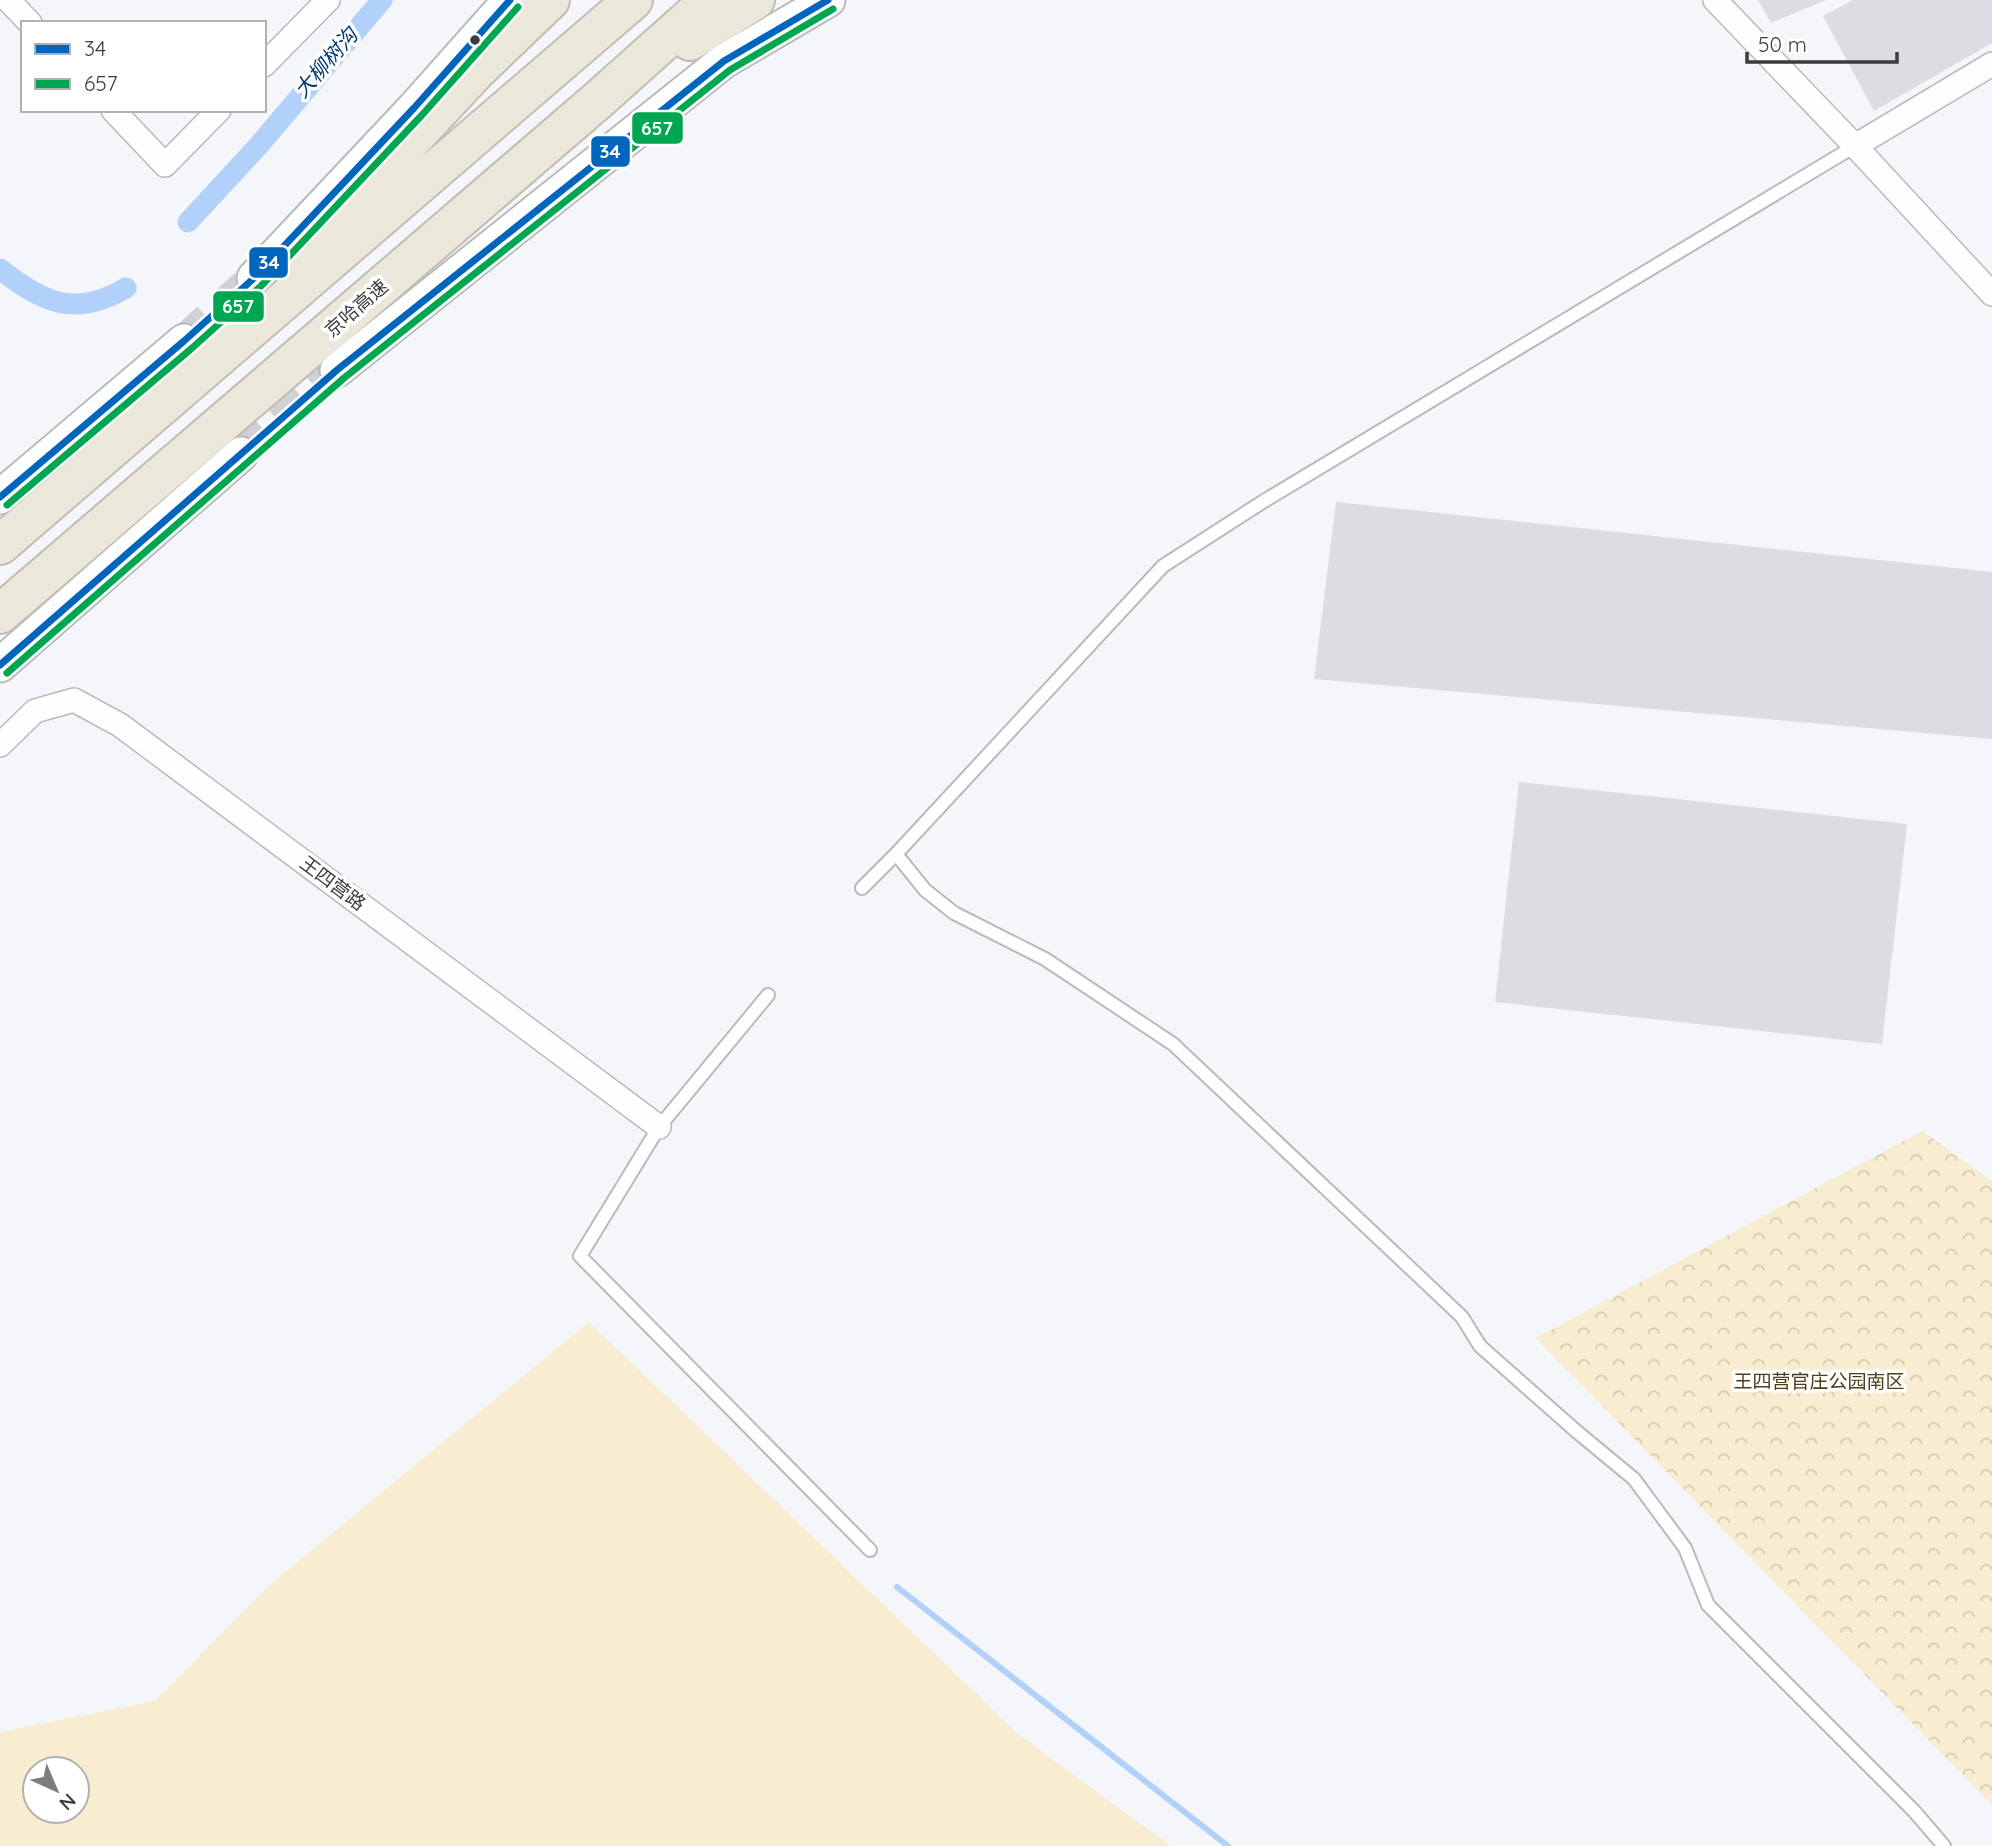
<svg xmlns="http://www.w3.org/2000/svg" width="1992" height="1846" font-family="Quicksand,'Noto Sans SC',sans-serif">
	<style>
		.grass { fill: #f8ecd1; fill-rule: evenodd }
		.park { fill: url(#park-crowns) }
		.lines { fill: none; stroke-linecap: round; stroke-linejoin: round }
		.stream { stroke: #b2d1fa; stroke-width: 6 }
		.canal { stroke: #b2d1fa; stroke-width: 21 }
		.building { fill: #dbdde0 }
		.secondary-tunnel { stroke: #cfd1d4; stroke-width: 33; stroke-dasharray: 33 17; stroke-linecap: butt }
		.lane-casing { stroke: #b8babc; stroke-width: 16 }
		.street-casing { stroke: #b8babc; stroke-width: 26 }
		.secondary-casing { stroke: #b8babc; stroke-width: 37 }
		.highway-casing { stroke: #c1bdb3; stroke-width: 42 }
		.lane { stroke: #fdfefe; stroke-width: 12 }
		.street { stroke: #fdfefe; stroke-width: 23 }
		.secondary { stroke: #fdfefe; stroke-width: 33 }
		.highway { stroke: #ece7db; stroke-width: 38 }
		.bus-1-casing { stroke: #fff; stroke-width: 12 }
		.bus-2-casing { stroke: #fff; stroke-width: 12 }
		.bus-1 { stroke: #0065bd; stroke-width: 7 }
		.bus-2 { stroke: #00a651; stroke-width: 7 }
		.bus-dot { fill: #3a3c3e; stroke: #fff; stroke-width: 2.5 }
		.labels { text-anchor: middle; stroke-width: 7; stroke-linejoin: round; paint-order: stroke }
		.street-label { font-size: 19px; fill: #3a3c3e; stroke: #fff }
		.park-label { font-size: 19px; fill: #4f3e18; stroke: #fff }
		.water-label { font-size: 21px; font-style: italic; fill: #003a77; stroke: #fff }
		.line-badge { stroke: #fff; stroke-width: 2.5 }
		.badge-label { font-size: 19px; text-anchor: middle; font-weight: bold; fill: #fff }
	</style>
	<defs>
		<pattern id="park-crowns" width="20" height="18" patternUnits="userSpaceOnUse" patternTransform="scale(1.75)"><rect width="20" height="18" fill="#f8ecd1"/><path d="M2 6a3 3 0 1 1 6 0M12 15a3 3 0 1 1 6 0" fill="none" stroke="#d5cbb4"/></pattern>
	</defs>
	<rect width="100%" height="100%" fill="#f4f6f9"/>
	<!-- grass -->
	<path class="grass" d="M589,1322L1019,1735L1171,1846H0V1732L155,1701L272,1583ZM35,1769H77V1811H35Z"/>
	<!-- park -->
	<path class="park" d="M1922,1131L1992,1181V1805L1536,1338Z"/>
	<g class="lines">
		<!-- stream -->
		<path class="stream" d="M897,1587L1228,1846"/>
		<!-- canal -->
		<g class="canal">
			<path d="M188,222L260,144L382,0"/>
			<path d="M0,269C43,303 75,318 126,288"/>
		</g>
	</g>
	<!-- building -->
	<g class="building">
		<path d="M1758,0H1826L1771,23Z"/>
		<path d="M1853,0H1992V43L1874,111L1823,16Z"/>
		<path d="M1336,502L1992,572V739L1314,679Z"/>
		<path d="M1519,782L1907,824L1882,1044L1495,1002Z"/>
	</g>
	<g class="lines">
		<!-- secondary-tunnel -->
		<g class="secondary-tunnel">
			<path d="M184,341L254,278"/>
			<path d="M241,454L337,370"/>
		</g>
		<!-- lane casing -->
		<g class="lane-casing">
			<g id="lane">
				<path d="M896,854L925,890L954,913L1045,959L1173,1044L1462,1317L1480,1346L1576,1431L1634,1479L1685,1548L1708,1605L1914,1811L1944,1846"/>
				<path d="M862,888L896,854L1163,566L1264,501L1855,146"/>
				<path d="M768,995L659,1127L580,1256L870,1550"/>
			</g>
		</g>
		<!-- street casing -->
		<g class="street-casing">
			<g id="street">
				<path d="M8,0L30,23"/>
				<path d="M1715,0L1855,146L1992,294"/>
				<path d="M264,65L328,0"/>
				<path d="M113,110L165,165L219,110"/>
				<path d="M1855,146L1992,64"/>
				<path d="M0,745L35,711L74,700L120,725L659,1127"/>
			</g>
		</g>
		<!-- secondary casing -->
		<g class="secondary-casing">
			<g id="secondary">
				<path d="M254,278L414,108L510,0"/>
				<path d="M337,370L724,61L828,0"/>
				<path d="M0,497L184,341"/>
				<path d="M0,665L241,454"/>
			</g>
		</g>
		<!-- highway casing -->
		<g class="highway-casing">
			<g id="highway">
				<path d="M690,41L755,0"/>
				<path d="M292,268L477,70L550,0"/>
				<path d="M0,545L633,0"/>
				<path d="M0,614L597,101L710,0"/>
			</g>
		</g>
		<!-- lane -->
		<use href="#lane" class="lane"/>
		<!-- street -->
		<use href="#street" class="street"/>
		<!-- secondary -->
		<use href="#secondary" class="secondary"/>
		<!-- highway -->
		<use href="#highway" class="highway"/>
		<!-- bus-1 casing -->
		<g class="bus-1-casing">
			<g id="bus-1">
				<path d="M0,497L184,341L254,278L414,108L510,0"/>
				<path d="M0,665L337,370L724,61L828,0"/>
			</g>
		</g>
		<!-- bus-2 casing -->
		<g class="bus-2-casing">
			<g id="bus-2">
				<path d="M7,505L191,349L261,286L422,115L518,7"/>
				<path d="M7,673L344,378L730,70L833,9"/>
			</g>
		</g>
		<!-- bus-1 -->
		<use href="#bus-1" class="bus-1"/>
		<!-- bus-2 -->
		<use href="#bus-2" class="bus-2"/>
	</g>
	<!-- markers -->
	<circle class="bus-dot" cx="475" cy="40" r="6"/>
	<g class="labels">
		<!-- street labels -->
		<g class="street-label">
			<text transform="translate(356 308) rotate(-41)" y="7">京哈高速</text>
			<text transform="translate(333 883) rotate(37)" y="7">王四营路</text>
		</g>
		<!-- park labels -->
		<g class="park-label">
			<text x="1819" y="1388">王四营官庄公园南区</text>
		</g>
		<!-- water labels -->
		<g class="water-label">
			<text transform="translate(326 63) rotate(-49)" y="7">大柳树沟</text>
		</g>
	</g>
	<g class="line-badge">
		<rect x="631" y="111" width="53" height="34" rx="7" fill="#00a651"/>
		<rect x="590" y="135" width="41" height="33" rx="7" fill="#0065bd"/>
		<rect x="248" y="246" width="41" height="33" rx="7" fill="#0065bd"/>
		<rect x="212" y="290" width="53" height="33" rx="7" fill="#00a651"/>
	</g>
	<g class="badge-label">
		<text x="657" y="135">657</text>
		<text x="610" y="158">34</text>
		<text x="269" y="269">34</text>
		<text x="238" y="313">657</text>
	</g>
	<!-- legend -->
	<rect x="21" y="21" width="245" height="91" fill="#ffffff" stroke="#b0b1b2" stroke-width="2"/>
	<rect x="35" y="44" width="35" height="10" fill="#0065bd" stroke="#b0b1b2" stroke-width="2"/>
	<text x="84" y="56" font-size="21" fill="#3a3c3e">34</text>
	<rect x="35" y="79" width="35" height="10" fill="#00a651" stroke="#b0b1b2" stroke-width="2"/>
	<text x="84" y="91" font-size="21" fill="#3a3c3e">657</text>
	<!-- north arrow -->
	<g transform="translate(56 1790) rotate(136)"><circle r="33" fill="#ffffff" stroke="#b0b1b2" stroke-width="2"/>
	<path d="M0-5L12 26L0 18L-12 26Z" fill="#7b7d7f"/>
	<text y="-10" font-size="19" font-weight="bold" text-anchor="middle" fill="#3a3c3e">N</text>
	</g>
	<!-- scale -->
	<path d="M1747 52v10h150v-10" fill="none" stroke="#3a3c3e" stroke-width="3.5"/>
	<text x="1758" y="52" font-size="21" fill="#3a3c3e" stroke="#ffffff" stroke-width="5" paint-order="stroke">50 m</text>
</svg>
